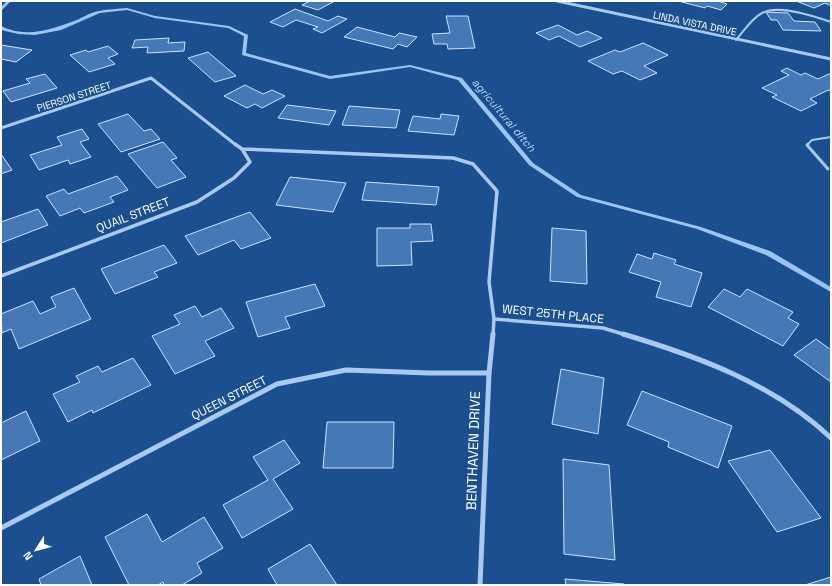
<svg xmlns="http://www.w3.org/2000/svg" width="832" height="586" font-family="'Space Grotesk',sans-serif">
	<style>
		.lines { fill: none; stroke-linecap: round; stroke-linejoin: round }
		.stream { fill: #9cc4f0; fill-rule: evenodd }
		.building { fill: #4478b7; stroke: #cfe3fa }
		.service-far1 { stroke: #a9c9ee; stroke-width: 2 }
		.service { stroke: #a9c9ee; stroke-width: 3 }
		.minor-far2 { stroke: #a9c9ee; stroke-width: 3 }
		.minor-far1 { stroke: #a9c9ee; stroke-width: 3.5 }
		.minor { stroke: #a9c9ee; stroke-width: 5 }
		.labels { text-anchor: middle; stroke-width: 4; stroke-linejoin: round; paint-order: stroke }
		.far-street-label { font-size: 10px; fill: #fff; stroke: #1b4f8f }
		.far-water-label { font-size: 11px; font-style: italic; fill: #b5d3f5; stroke: #1b4f8f }
		.street-label { font-size: 12px; fill: #fff; stroke: #1b4f8f }
		.near-street-label { font-size: 14px; fill: #fff; stroke: #1b4f8f }
	</style>
	<rect width="100%" height="100%" fill="#1b4f8f"/>
	<g class="lines">
		<!-- stream -->
		<g class="stream">
			<path d="M7,1H11L1,11V7Z"/>
			<path d="M127,8L155,16L229,26L248,35L246,53L330,76L410,65L462,78L533,163L581,195L701,227L770,251L831,287V292L766,255L697,229L577,197L529,165L458,80L410,67L330,79L242,55L244,36L228,28L155,18L127,10L100,13L61,30L35,35L18,34L1,30V26C26,39 54,29 79,19C85,16 92,12 99,11C108,9 118,9 127,8Z"/>
		</g>
	</g>
	<!-- building -->
	<g class="building">
		<path d="M310,1H329L333,2L318,10L302,5Z"/>
		<path d="M678,1H718L727,4L721,10L707,6L705,8Z"/>
		<path d="M796,1H831V6L825,3L814,8Z"/>
		<path d="M295,9L328,21L338,16L347,19L322,33L313,29L318,27L296,20L283,27L270,22Z"/>
		<path d="M766,12L788,13L794,21L815,22L821,31L783,30L777,20H771Z"/>
		<path d="M446,16H468L475,48L448,49L447,44H434L432,34L450,33Z"/>
		<path d="M558,25L577,35L587,31L602,38L580,47L559,36L549,40L536,33Z"/>
		<path d="M357,27L395,37L399,33L417,37L407,47L398,44L393,49L344,37Z"/>
		<path d="M169,38L168,43L185,42L184,51L147,53L148,47L132,48L135,40Z"/>
		<path d="M643,43L668,55L644,66L657,73L640,80L622,71L613,74L588,61L615,50L620,52Z"/>
		<path d="M1,45L32,50L16,62L1,59Z"/>
		<path d="M108,46L118,54L108,58L115,64L89,72L70,55L86,50L88,52Z"/>
		<path d="M208,52L236,76L215,82L188,58Z"/>
		<path d="M787,68L801,75L805,73L818,79L829,74L831,75V91L828,90L810,99L817,103L801,111L772,97L777,95L762,88L789,75L781,71Z"/>
		<path d="M45,74L57,88L11,102L3,91L30,83L26,79Z"/>
		<path d="M245,85L263,94L272,90L285,96L262,108L255,104L247,108L224,96Z"/>
		<path d="M287,105L336,111L329,125L278,118Z"/>
		<path d="M349,106L400,110L396,128L342,125Z"/>
		<path d="M128,114L144,131L151,129L160,139L121,152L98,124Z"/>
		<path d="M441,114L459,116L454,135L408,131L413,116L440,119Z"/>
		<path d="M82,129L89,139L80,142L91,157L70,164L68,160L39,170L30,155L62,145L57,137Z"/>
		<path d="M163,142L177,158L171,160L186,177L157,188L128,154Z"/>
		<path d="M1,154L12,170L1,174Z"/>
		<path d="M117,176L128,190L110,197L114,202L84,213L80,208L60,216L46,196L64,189L68,194Z"/>
		<path d="M290,177L346,183L333,212L276,205Z"/>
		<path d="M366,182L439,187L436,205L362,200Z"/>
		<path d="M38,209L48,225L1,243V222Z"/>
		<path d="M250,212L271,238L241,249L234,240L198,255L185,236Z"/>
		<path d="M410,224H431L433,241L411,242L412,265L377,266V228H410Z"/>
		<path d="M552,228L586,231L587,284L550,281Z"/>
		<path d="M164,245L177,263L154,272L158,277L115,294L101,269Z"/>
		<path d="M654,253L676,260L674,264L702,273L691,307L656,297L661,282L629,272L637,254L652,259Z"/>
		<path d="M315,284L325,306L285,317L290,328L258,337L246,302Z"/>
		<path d="M74,288L91,319L19,349L11,329L2,333L1,314L33,301L40,314L56,307L51,297Z"/>
		<path d="M724,289L740,297L747,289L793,312L788,318L799,324L783,346L708,307Z"/>
		<path d="M195,306L202,317L221,308L234,328L205,341L215,356L175,374L152,336L180,324L174,315Z"/>
		<path d="M816,339L831,350V382L794,355Z"/>
		<path d="M133,358L151,385L93,413L92,410L68,422L53,394L80,382L76,376L98,366L102,372Z"/>
		<path d="M561,369L604,378L598,434L552,424Z"/>
		<path d="M642,391L732,426L718,468L668,447L669,442L627,425Z"/>
		<path d="M26,411L40,441L1,460V423Z"/>
		<path d="M327,422H394L393,468H323Z"/>
		<path d="M284,440L300,463L273,479L293,509L242,538L223,505L268,480L253,457Z"/>
		<path d="M770,450L821,518L777,532L728,461Z"/>
		<path d="M563,459L609,465L615,560L564,554Z"/>
		<path d="M147,514L162,542L204,517L223,548L197,563L202,573L182,585H164L163,582L158,585H129L105,537Z"/>
		<path d="M310,544L337,585H277L268,569Z"/>
		<path d="M80,556L92,585H41L39,579Z"/>
		<path d="M831,577V585H805Z"/>
		<path d="M565,579L624,584V585H566Z"/>
	</g>
	<g class="lines">
		<!-- service-far1 -->
		<g class="service-far1">
			<path d="M736,40C744,31 751,19 762,13C779,4 814,16 831,22"/>
			<path d="M807,145L812,140L831,137"/>
		</g>
		<!-- service -->
		<path class="service" d="M808,144L807,145L828,169"/>
		<!-- minor-far2 -->
		<g class="minor-far2">
			<path d="M557,1L831,59"/>
			<path d="M1,128L151,78L236,145"/>
		</g>
		<!-- minor-far1 -->
		<g class="minor-far1">
			<path d="M235,144L242,149L453,158L473,164L497,191L489,282L494,319L603,328L626,335"/>
			<path d="M1,276L197,202L234,178L250,162L242,149"/>
			<path d="M493,335L494,319"/>
		</g>
		<!-- minor -->
		<g class="minor">
			<path d="M623,334C697,356 774,384 831,438"/>
			<path d="M1,528L277,384L346,370L429,373H489"/>
			<path d="M480,585L489,373L493,334"/>
		</g>
	</g>
	<g class="labels">
		<!-- far-street labels -->
		<g class="far-street-label">
			<text transform="translate(695 23) rotate(12)" y="4">LINDA VISTA DRIVE</text>
			<text transform="translate(74 96) rotate(-18)" y="4">PIERSON STREET</text>
		</g>
		<!-- far-water labels -->
		<g class="far-water-label">
			<text transform="translate(504 115) rotate(50)" y="4">agricultural ditch</text>
		</g>
		<!-- street labels -->
		<g class="street-label">
			<text transform="translate(133 215) rotate(-21)" y="4">QUAIL STREET</text>
			<text transform="translate(553 314) rotate(6)" y="4">WEST 25TH PLACE</text>
			<text transform="translate(229 398) rotate(-27)" y="4">QUEEN STREET</text>
		</g>
		<!-- near-street labels -->
		<g class="near-street-label">
			<text transform="translate(473 451) rotate(-88)" y="5">BENTHAVEN DRIVE</text>
		</g>
	</g>
	<!-- border -->
	<rect width="832" height="586" fill="none" stroke="#ffffff" stroke-width="4"/>
	<!-- north arrow -->
	<g transform="translate(36 550) rotate(234)" stroke="#1b4f8f" stroke-width="3" paint-order="stroke">
	<path d="M0-3L7 15L0 10L-7 15Z" fill="#ffffff"/>
	<text y="-6" font-size="11" font-weight="bold" text-anchor="middle" fill="#ffffff">N</text>
	</g>
</svg>
